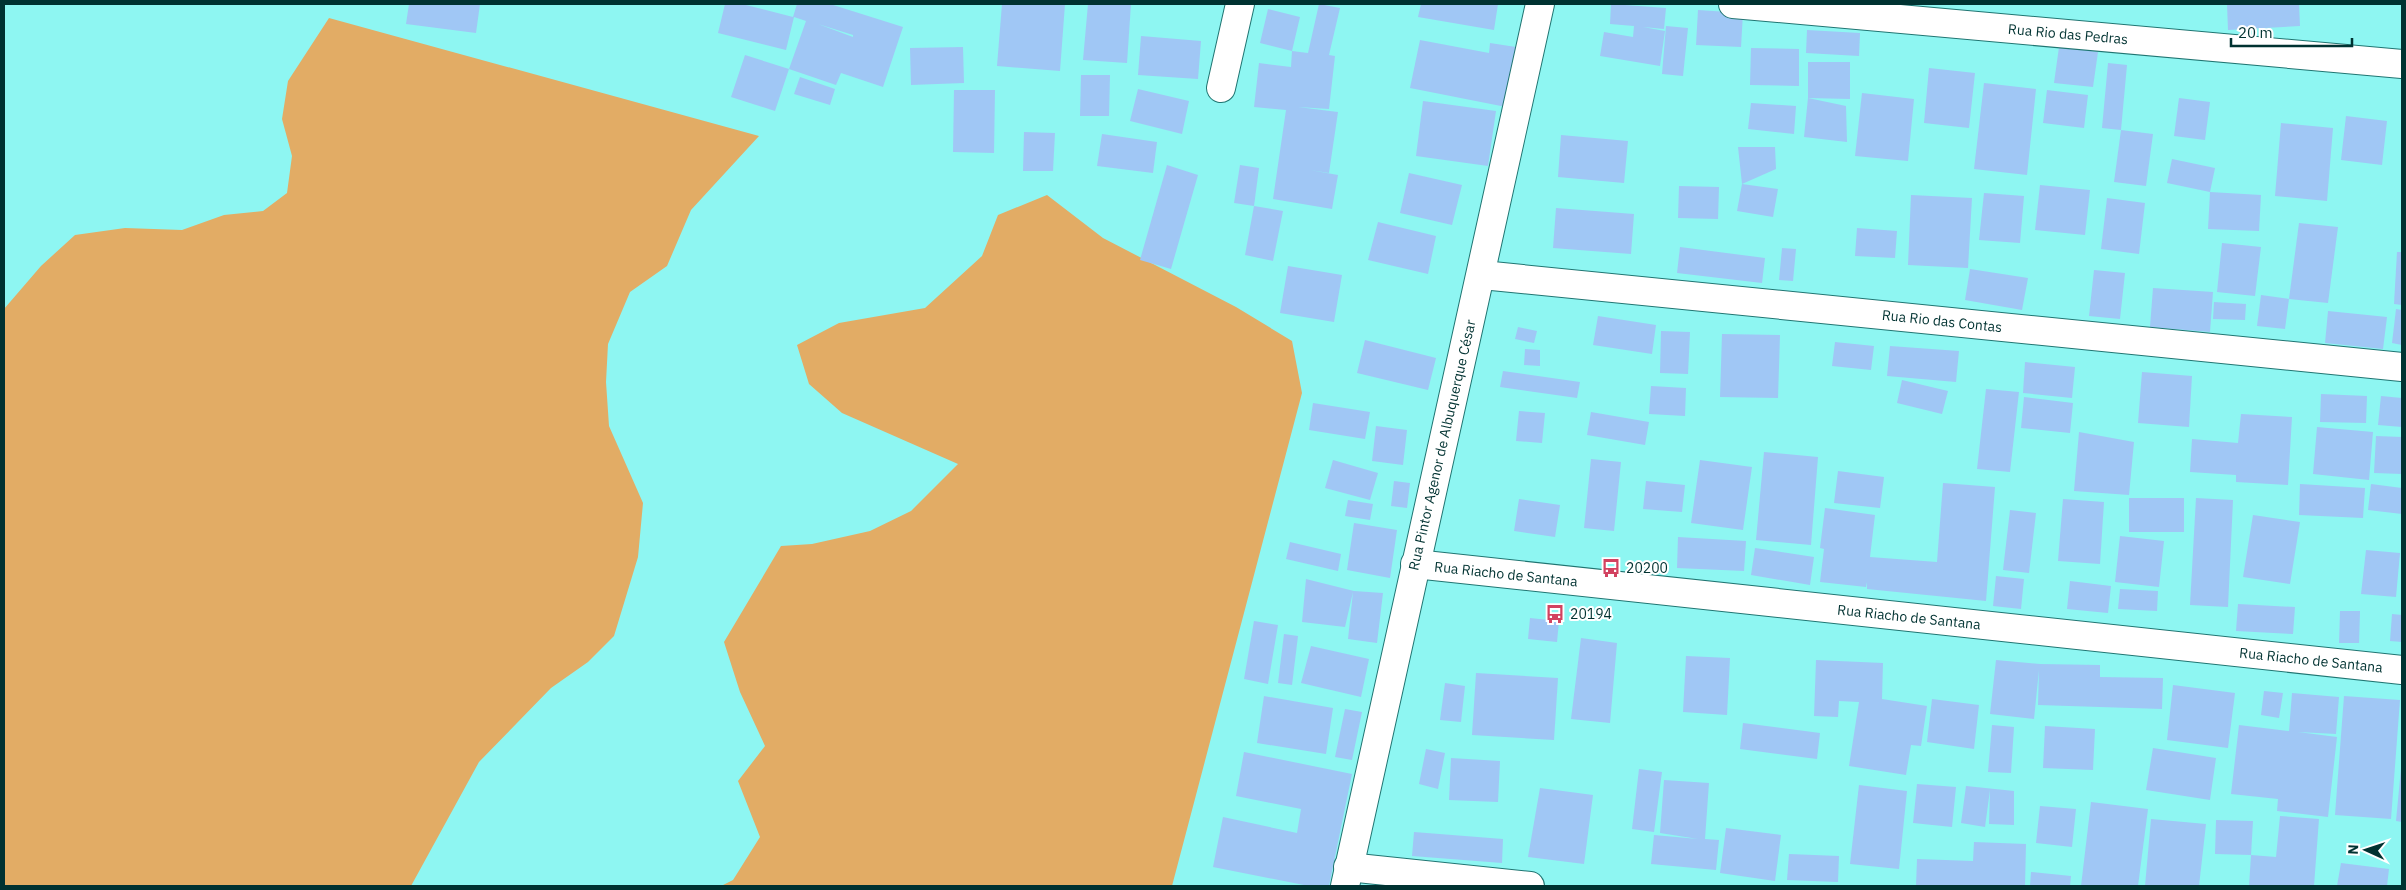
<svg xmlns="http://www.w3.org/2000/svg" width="2406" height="890" font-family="'IBM Plex Sans',sans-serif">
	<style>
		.green { fill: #e2ac65 }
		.building { fill: #a0c7f5; fill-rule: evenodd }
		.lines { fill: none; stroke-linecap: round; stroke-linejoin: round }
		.street-casing { stroke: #207572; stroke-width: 30 }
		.secondary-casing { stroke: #207572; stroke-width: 30 }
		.street { stroke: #fff; stroke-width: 28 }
		.secondary { stroke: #fff; stroke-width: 28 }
		.labels { text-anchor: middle; stroke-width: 4; stroke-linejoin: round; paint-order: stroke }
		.street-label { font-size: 14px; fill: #003231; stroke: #fff }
		.poi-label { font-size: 14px; fill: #003231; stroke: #fff; text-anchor: start }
	</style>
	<rect width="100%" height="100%" fill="#8ef6f2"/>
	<!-- green -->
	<g class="green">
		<path d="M329,18L759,136L691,210L667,266L630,292L608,344L606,382L609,426L643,503L638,557L614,636L588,662L551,688L479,762L411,886H4V309L41,266L75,235L125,228L182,230L224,215L263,211L287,193L292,156L282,119L288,81Z"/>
		<path d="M1047,195L1103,238L1236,307L1292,341L1302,393L1172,886H721L733,880L760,837L738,781L765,746L740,692L724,642L781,546L812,544L870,531L911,511L958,464L842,413L809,384L797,345L839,323L925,308L982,256L998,215Z"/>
	</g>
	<!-- building -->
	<g class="building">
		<path d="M409,4H480L476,33L406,24Z"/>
		<path d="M725,4H742L793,17L797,4H830L903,27L883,87L841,73L836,85L789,69L775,111L731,97L745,55L789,69L806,21L794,17L786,50L718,33ZM818,24L853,35V37Z"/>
		<path d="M1002,4H1065L1060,71L997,66Z"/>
		<path d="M1088,4H1131L1127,63L1083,60Z"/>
		<path d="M1319,4L1340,8L1329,55L1335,56L1329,109L1298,107L1338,112L1329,173L1310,170L1338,175L1332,209L1273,199L1286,110L1254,107L1259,63L1291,67L1292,51L1260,43L1268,9L1300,17L1292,51L1308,53Z"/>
		<path d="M1421,4H1498L1494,30L1418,17Z"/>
		<path d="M1611,4L1666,8L1664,29L1643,27L1665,31L1660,66L1600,56L1604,32L1633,37L1634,26L1610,24Z"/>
		<path d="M2227,4H2299L2300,26L2228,30Z"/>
		<path d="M1698,10L1743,13L1741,47L1696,45Z"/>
		<path d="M1666,26L1688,28L1683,76L1662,74Z"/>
		<path d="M1807,30L1860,33L1859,56L1806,53Z"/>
		<path d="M1141,36L1201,41L1198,79L1138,75Z"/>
		<path d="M1420,40L1489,53L1490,43L1516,47L1506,107L1410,88Z"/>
		<path d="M963,47L964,83L911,85L910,48Z"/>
		<path d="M2059,47L2098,52L2093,87L2054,83Z"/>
		<path d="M1751,48L1799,49V86L1750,85Z"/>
		<path d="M1808,62H1850V99L1808,98Z"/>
		<path d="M2108,63L2127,65L2121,130L2102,128Z"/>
		<path d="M1929,68L1975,73L1969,128L1924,123Z"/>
		<path d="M1081,75H1110L1109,116H1080Z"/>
		<path d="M800,77L835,89L830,105L794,94Z"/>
		<path d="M1984,83L2036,89L2027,175L1974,169Z"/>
		<path d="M1138,89L1189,101L1182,134L1130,121Z"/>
		<path d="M954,90H995L994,153L953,152Z"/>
		<path d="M2047,90L2088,95L2084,128L2043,123Z"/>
		<path d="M1862,93L1914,99L1908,161L1855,156Z"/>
		<path d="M1808,98L1846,106L1847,142L1804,137Z"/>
		<path d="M2179,98L2210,102L2205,140L2174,136Z"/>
		<path d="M1423,101L1496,111L1488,166L1416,156Z"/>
		<path d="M1751,103L1796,106L1794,134L1748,129Z"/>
		<path d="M2346,116L2387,121L2382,165L2341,160Z"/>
		<path d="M2281,123L2333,128L2327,201L2275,196Z"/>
		<path d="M2121,130L2153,134L2146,186L2114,182Z"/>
		<path d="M1024,132L1055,133L1053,171H1023Z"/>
		<path d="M1102,134L1157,142L1153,173L1097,166Z"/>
		<path d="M1561,135L1628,141L1624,183L1558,177Z"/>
		<path d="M1738,147H1775L1776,169L1742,184Z"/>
		<path d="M2172,159L2215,168L2210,192L2167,183Z"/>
		<path d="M1167,165L1198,175L1171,269L1140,260Z"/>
		<path d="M1240,165L1259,168L1254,206L1234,203Z"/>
		<path d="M1409,173L1462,185L1452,225L1400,213Z"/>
		<path d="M1742,184L1778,189L1773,217L1737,211Z"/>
		<path d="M2040,185L2090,190L2085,235L2035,230Z"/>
		<path d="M1679,186L1719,187L1718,219L1678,218Z"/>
		<path d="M2210,192L2261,195L2259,231L2208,229Z"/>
		<path d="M1984,193L2024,196L2020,243L1979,240Z"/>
		<path d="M1911,195L1972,198L1968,268L1908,265Z"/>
		<path d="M2107,198L2145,203L2139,254L2101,249Z"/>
		<path d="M1254,206L1283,211L1273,261L1245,255Z"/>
		<path d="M1556,208L1634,214L1631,254L1553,248Z"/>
		<path d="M1378,222L1436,236L1428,274L1368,260Z"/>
		<path d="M2299,223L2338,227L2328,303L2289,299Z"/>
		<path d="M1857,228L1897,231L1895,258L1855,256Z"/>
		<path d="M2222,243L2261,247L2255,296L2217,292Z"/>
		<path d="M1680,247L1765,258L1762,283L1677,273Z"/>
		<path d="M1782,248L1796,249L1793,281L1779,280Z"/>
		<path d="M2397,252H2402V305L2394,304Z"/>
		<path d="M1288,266L1342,275L1334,322L1280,313Z"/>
		<path d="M1970,269L2028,278L2022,310L1965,300Z"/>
		<path d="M2094,270L2125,273L2120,319L2089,316Z"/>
		<path d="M2153,288L2213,292L2210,332L2150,327Z"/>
		<path d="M2261,295L2289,299L2285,329L2257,326Z"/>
		<path d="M2214,302L2246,304L2245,320L2213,319Z"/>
		<path d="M2396,309L2402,310V345L2392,343Z"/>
		<path d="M2328,311L2387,317L2383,349L2325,343Z"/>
		<path d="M1598,316L1656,325L1652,354L1593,345Z"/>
		<path d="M1518,327L1537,331L1534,343L1515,339Z"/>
		<path d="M1661,331L1690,332L1688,374L1660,373Z"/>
		<path d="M1722,334L1780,335L1778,398L1720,397Z"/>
		<path d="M1365,340L1436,358L1428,390L1357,373Z"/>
		<path d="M1835,342L1874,346L1871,370L1832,366Z"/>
		<path d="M1890,346L1959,351L1956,382L1887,376Z"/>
		<path d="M1525,349L1540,350V366L1524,365Z"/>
		<path d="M2025,362L2075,367L2072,398L2023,393Z"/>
		<path d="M1503,371L1580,382L1577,398L1500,387Z"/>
		<path d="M2142,372L2192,376L2189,427L2138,423Z"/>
		<path d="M1902,380L1948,391L1942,414L1897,403Z"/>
		<path d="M1651,386L1686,388L1685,416L1649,414Z"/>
		<path d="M1986,389L2019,392L2010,472L1977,469Z"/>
		<path d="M2321,394L2367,396L2366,423L2320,422Z"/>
		<path d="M2381,396L2402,398V427L2378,425Z"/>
		<path d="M2024,397L2073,403L2070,433L2021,428Z"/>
		<path d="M1313,403L1370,412L1365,439L1309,430Z"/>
		<path d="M1519,411L1545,413L1542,443L1516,441Z"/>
		<path d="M1591,412L1649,422L1645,445L1587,435Z"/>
		<path d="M2241,414L2292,417L2288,485L2236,482V475L2190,472L2192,439L2238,443Z"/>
		<path d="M1376,426L1407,430L1403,465L1372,461Z"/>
		<path d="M2317,427L2373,432L2369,480L2313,474Z"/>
		<path d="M2079,432L2134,442L2129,495L2074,491Z"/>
		<path d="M2376,436L2402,437V474L2374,473Z"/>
		<path d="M1764,452L1818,457L1811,545L1756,540Z"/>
		<path d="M1591,459L1621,462L1614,531L1584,528Z"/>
		<path d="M1333,460L1378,473L1370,500L1325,488Z"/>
		<path d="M1700,460L1752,467L1743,530L1691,523Z"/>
		<path d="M1838,471L1884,477L1880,508L1834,503Z"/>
		<path d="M1394,481L1410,483L1407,508L1391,506Z"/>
		<path d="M1646,481L1685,485L1682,512L1643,509Z"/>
		<path d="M1943,483L1995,487L1986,601L1867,589V582L1866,587L1820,582L1824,549L1820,548L1825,508L1875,515L1870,557L1937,562Z"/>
		<path d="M2300,484L2365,488L2363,518L2299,515Z"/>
		<path d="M2371,484L2402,488V514L2368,510Z"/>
		<rect x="2129" y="498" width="55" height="34"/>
		<path d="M2196,498L2233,500L2228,607L2190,605Z"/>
		<path d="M1519,499L1560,505L1555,537L1514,531Z"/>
		<path d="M2063,499L2104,502L2100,564L2058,561Z"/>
		<path d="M1348,500L1373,504L1370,520L1345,516Z"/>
		<path d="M2010,510L2036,513L2029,573L2003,570Z"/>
		<path d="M2253,515L2300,522L2290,584L2243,577Z"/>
		<path d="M1354,523L1397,530L1390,578L1347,570Z"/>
		<path d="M2120,536L2164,541L2159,587L2115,582Z"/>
		<path d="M1678,537L1746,541L1744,571L1677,568Z"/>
		<path d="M1290,542L1341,554L1338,571L1286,559Z"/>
		<path d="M1755,548L1814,557L1810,585L1751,575Z"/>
		<path d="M2366,550L2400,553L2396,597L2361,594Z"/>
		<path d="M1996,576L2024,579L2021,609L1993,606Z"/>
		<path d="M1306,579L1354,591L1383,593L1377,643L1348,639L1353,592L1345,627L1302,622Z"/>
		<path d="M2070,581L2111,586L2108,613L2067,609Z"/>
		<path d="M2120,589L2158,591L2157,611L2118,609Z"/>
		<path d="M2238,604L2295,607L2293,634L2236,631Z"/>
		<path d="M2340,611H2360L2359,643H2339Z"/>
		<path d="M2392,614L2402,615V642L2390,641Z"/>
		<path d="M1530,618L1559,621L1557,642L1528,639Z"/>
		<path d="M1254,621L1278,625L1268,684L1244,679Z"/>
		<path d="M1284,634L1298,636L1292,685L1278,683Z"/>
		<path d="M1581,638L1617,643L1610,723L1571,719Z"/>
		<path d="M1311,646L1369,659L1361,697L1301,683Z"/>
		<path d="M1686,656L1730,658L1727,715L1683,712Z"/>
		<path d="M1816,660L1883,663L1882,699L1927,706L1921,746L1911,745L1906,775L1849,766L1859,702L1839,701L1838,717L1814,716Z"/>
		<path d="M1996,660L2040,664L2100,665V677L2163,678L2162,709L2038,705L2039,670L2034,719L1990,714Z"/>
		<path d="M1476,673L1558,678L1554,740L1472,735Z"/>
		<path d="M1445,683L1465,686L1461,722L1440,720Z"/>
		<path d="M2173,685L2235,693L2228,748L2167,740Z"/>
		<path d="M2264,691L2283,693L2279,718L2261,715Z"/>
		<path d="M2292,693L2339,697L2336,734L2298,732L2337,737L2328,817L2277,811L2278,799L2231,794L2239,725L2289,731Z"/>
		<path d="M1264,696L1333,708L1326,754L1257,743Z"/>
		<path d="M2344,696L2400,700L2391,819L2335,815Z"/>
		<path d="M1932,699L1979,705L1974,749L1927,742Z"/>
		<path d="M1345,709L1362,712L1352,760L1335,757Z"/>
		<path d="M1743,723L1820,733L1817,759L1740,749Z"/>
		<path d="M1992,725L2014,727L2011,773L1988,772Z"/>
		<path d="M2045,726L2095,729L2093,770L2043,768Z"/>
		<path d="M2153,748L2216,758L2210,800L2146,790Z"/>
		<path d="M1426,749L1445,753L1438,789L1419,784Z"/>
		<path d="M1244,752L1352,774L1329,886H1309L1213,867L1223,817L1297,833L1301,809L1236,796Z"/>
		<path d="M1451,758L1500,761L1498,802L1449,800Z"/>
		<path d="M2401,768H2402V822L2396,821Z"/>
		<path d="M1639,769L1662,772L1654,832L1632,829Z"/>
		<path d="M1664,780L1709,783L1705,839L1719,840L1716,870L1651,864L1654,835L1698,839L1660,833Z"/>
		<path d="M1917,784L1956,787L1952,827L1913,823Z"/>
		<path d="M1859,785L1907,791L1899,869L1850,864Z"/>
		<path d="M1966,786L2014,791V825L1989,824L1990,790L1985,827L1961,823Z"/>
		<path d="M1540,788L1593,795L1584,864L1528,857Z"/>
		<path d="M2091,802L2148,809L2138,886H2081Z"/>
		<path d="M2040,806L2076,809L2072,847L2036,843Z"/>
		<path d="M2280,816L2319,819L2314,886H2249L2251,855L2276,857Z"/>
		<path d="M2151,819L2206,824L2199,886H2145Z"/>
		<path d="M2216,820L2253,821L2251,855L2215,854Z"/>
		<path d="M1726,828L1781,835L1775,881L1720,873Z"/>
		<path d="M1414,832L1503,839L1502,863L1412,856Z"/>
		<path d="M1974,842L2026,844L2025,886H1916L1917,859L1973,861Z"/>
		<path d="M1789,854L1839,856L1838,882L1787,880Z"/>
		<path d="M2341,863L2389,869L2387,886H2337Z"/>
		<path d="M2031,872L2071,876L2070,886H2030Z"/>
	</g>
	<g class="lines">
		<!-- street casing -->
		<g class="street-casing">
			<g id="street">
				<path d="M1733,4L2402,64"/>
				<path d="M1221,88L1240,4"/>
				<path d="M1482,275L2402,367"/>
				<path d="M1415,564L2402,670"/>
				<path d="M1348,867L1530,886"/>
			</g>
		</g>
		<!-- secondary casing -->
		<g class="secondary-casing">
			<path id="secondary" d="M1345,886L1540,4"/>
		</g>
		<!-- street -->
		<use href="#street" class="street"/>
		<!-- secondary -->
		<use href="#secondary" class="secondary"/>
	</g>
	<!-- icons -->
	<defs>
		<g id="bus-bare" transform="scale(1.5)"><path d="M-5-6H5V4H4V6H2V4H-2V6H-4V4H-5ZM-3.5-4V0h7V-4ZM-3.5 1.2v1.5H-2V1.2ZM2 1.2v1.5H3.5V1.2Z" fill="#d24260" stroke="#fff" stroke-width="2.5" paint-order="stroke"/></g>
	</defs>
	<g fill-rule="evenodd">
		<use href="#bus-bare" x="1611" y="568"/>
		<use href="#bus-bare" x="1555" y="614"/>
	</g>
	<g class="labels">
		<!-- street labels -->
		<g class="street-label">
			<text transform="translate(2068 34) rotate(5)" y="5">Rua Rio das Pedras</text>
			<text transform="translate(1942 321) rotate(6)" y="5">Rua Rio das Contas</text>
			<text transform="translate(1442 445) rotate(-77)" y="5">Rua Pintor Agenor de Albuquerque César</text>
			<text transform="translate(1506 574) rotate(6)" y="5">Rua Riacho de Santana</text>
			<text transform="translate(1909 617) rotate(6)" y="5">Rua Riacho de Santana</text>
			<text transform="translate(2311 660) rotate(6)" y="5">Rua Riacho de Santana</text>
		</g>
		<!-- poi labels -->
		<g class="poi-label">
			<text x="1626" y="573">20200</text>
			<text x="1570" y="619">20194</text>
		</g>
	</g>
	<!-- border -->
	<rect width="2406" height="890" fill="none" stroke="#003231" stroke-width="10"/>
	<!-- north arrow -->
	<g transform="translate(2366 850) rotate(273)" stroke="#ffffff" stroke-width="4" paint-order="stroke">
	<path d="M0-4L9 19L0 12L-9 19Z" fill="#003231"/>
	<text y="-8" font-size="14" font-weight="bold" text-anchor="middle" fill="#003231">N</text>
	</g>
	<!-- scale -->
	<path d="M2231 38v8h121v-8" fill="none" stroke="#003231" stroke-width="2.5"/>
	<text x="2238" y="38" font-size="15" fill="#003231" stroke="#ffffff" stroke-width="4" paint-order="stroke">20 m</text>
</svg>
